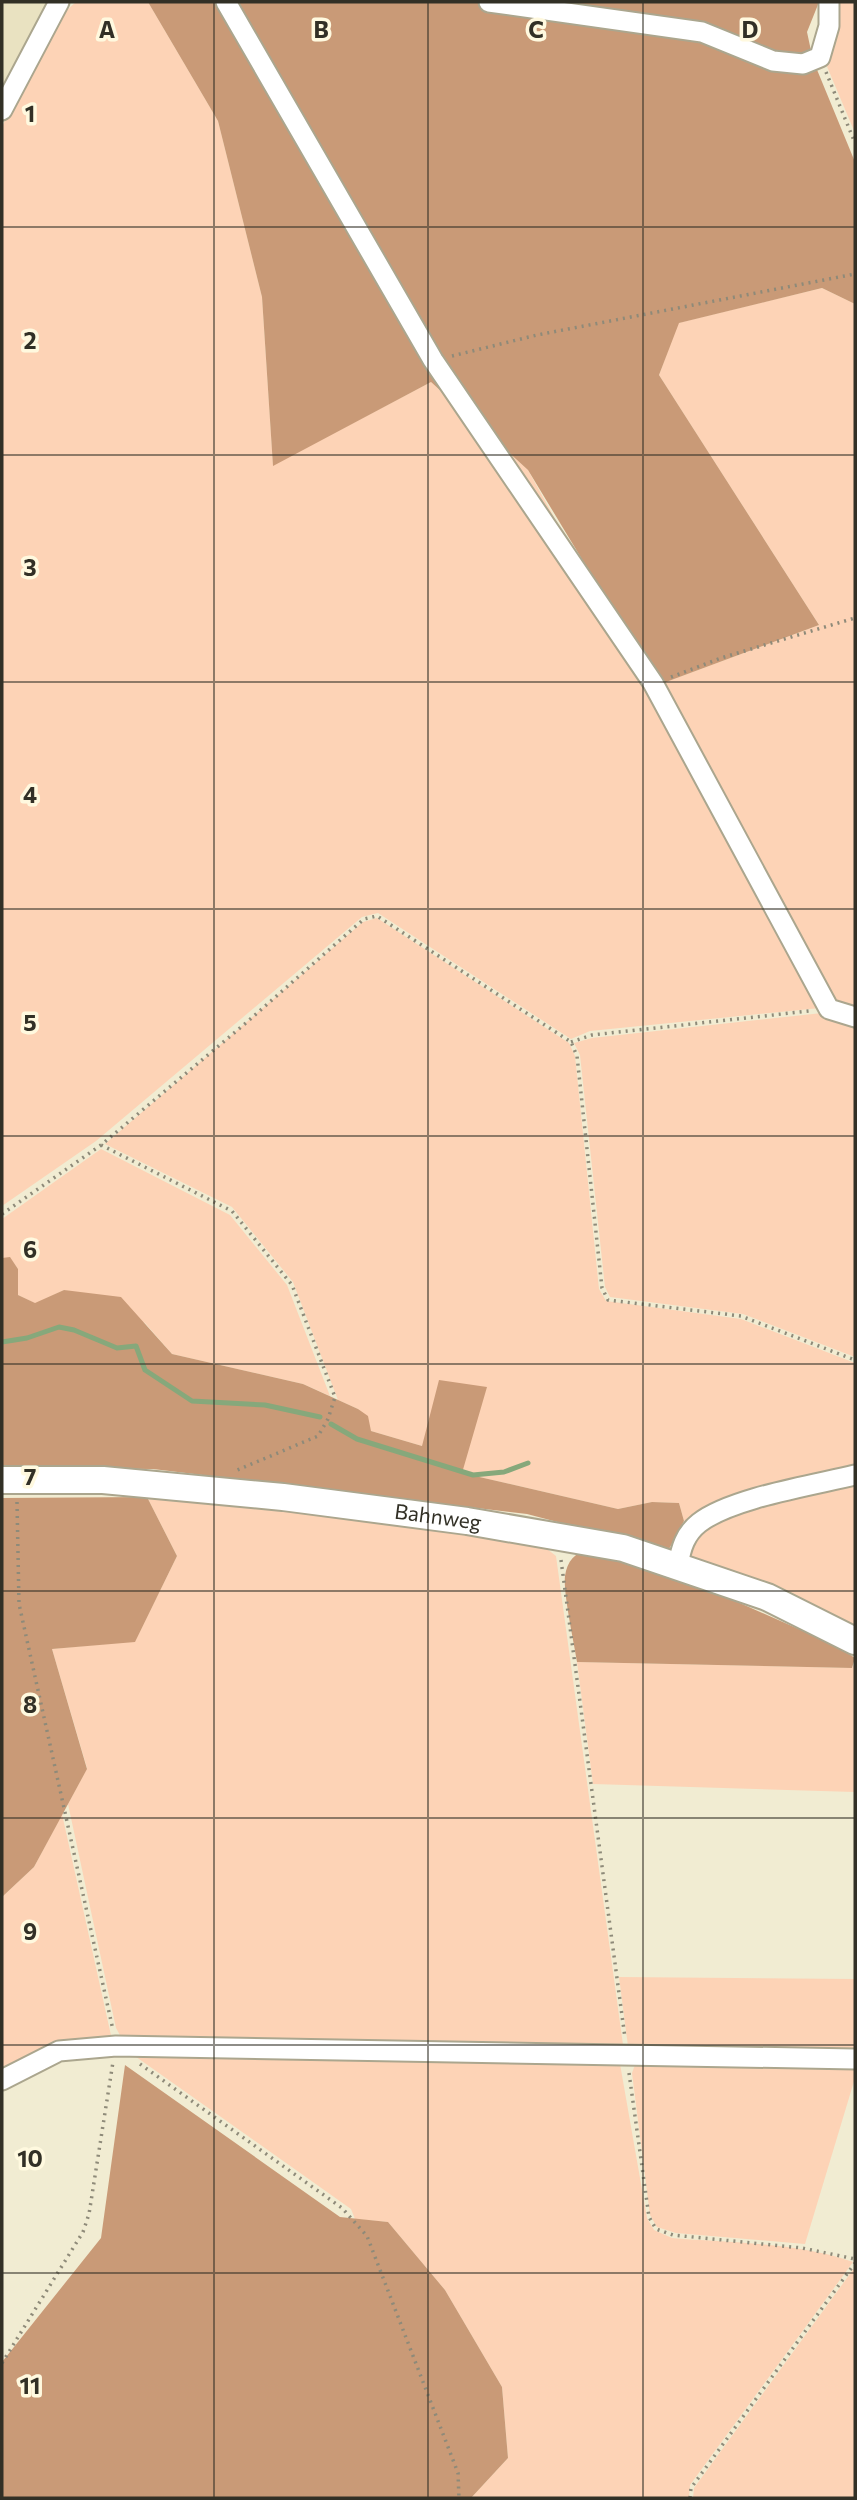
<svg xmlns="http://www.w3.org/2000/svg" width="857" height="2500" font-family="Commissioner,sans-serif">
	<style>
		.built { fill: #e9e2c1 }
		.green { fill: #fdd3b6 }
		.forest { fill: #c99a77 }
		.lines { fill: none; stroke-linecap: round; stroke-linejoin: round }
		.stream { stroke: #86a87b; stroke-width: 5 }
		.minor-casing { stroke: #aba68e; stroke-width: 23 }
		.secondary-casing { stroke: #aba68e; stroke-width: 30 }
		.path { stroke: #8e8a79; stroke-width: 3.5; stroke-dasharray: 2 5; stroke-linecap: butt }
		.minor { stroke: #fff; stroke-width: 19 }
		.secondary { stroke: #fff; stroke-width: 26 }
		.grid { fill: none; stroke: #323026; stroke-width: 2; stroke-opacity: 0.55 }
		.labels { text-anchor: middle; stroke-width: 7; stroke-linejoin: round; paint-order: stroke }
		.street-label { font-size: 21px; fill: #323026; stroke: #fff9df }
		.grid-label { font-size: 23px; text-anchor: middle; font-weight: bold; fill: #323026; stroke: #fff9df; stroke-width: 7; stroke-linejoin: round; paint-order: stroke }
	</style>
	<rect width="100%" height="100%" fill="#f1ecd2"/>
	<!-- built -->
	<path class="built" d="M2,2H50L2,86Z"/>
	<!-- green -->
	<g class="green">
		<path d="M76,2H148L218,121L262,297L273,465L431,382L528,470L663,714L820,1008L590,1031L571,1039L378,913L362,917L96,1141L2,1206V127C19,93 47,24 76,2Z"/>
		<path d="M833,2H855V133L823,57Z"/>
		<path d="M822,288L855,304V1012L836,1003L658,685L819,625L659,375L678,323Z"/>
		<path d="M377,918L569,1043L575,1056L599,1289L606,1301L741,1319L855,1363V1470L705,1510L684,1521L679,1503L652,1502L618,1509L462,1473L422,1446L371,1431L358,1409L338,1400L293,1282L232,1207L105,1144L363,922Z"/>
		<path d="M822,1013L855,1022V1357L743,1314L610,1297L605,1287L580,1055L574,1043L592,1038Z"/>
		<path d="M101,1149L230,1215L287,1285L330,1396L303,1384L172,1354L145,1323L64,1290L36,1304L18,1295V1269L10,1258H2V1219Z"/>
		<path d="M855,1479V1632L688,1559L687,1544L712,1521L742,1509Z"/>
		<path d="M147,1497L257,1505L474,1535L542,1545L556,1556L624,2052L121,2037L116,2028L68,1804L87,1768L52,1649L135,1641L177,1556Z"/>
		<path d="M577,1662L852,1668L855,1663V1792L593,1784Z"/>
		<path d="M62,1814L112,2040L2,2076V1897L34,1867Z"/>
		<path d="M619,1977L855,1979V2057L629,2054Z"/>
		<path d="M132,2054L620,2064L647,2218L654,2230L672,2238C730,2243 798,2242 853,2262L690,2485L689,2498H471L508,2458L502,2387L445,2290L388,2222L355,2219L351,2209Z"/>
		<path d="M636,2062L855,2064V2078L805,2244L676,2233L657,2227L650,2215L632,2073Z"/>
		<path d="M855,2267V2498H693L694,2488Z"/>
	</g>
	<!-- forest -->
	<g class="forest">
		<path d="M148,2H819L807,32L813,60L855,162V304L822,288L679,323L659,375L819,625L658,685L528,470L431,382L273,466L262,297L218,121Z"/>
		<path d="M10,1257L18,1269V1295L35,1303L64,1290L121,1297L172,1354L303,1384L358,1409L368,1416L371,1431L422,1446L439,1380L487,1387L462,1473L618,1509L652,1502L679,1503L684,1521L668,1551L527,1514L153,1469L2,1468V1258Z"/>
		<path d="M147,1497L177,1556L135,1642L52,1649L87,1769L34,1867L2,1897V1498Z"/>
		<path d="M589,1550L697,1584L837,1646L855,1658L852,1668L577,1662C574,1642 563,1593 565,1576C567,1561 575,1552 589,1550Z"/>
		<path d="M125,2065L340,2217L388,2222L445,2290L502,2387L508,2458L471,2498H2V2362L101,2238Z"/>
	</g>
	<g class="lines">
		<!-- stream -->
		<g class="stream">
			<path d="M2,1342L27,1338L59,1327L74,1330L117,1348L136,1346L145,1370L192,1401L265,1405L320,1417"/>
			<path d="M331,1424L357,1439L473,1475L504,1472L528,1463"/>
		</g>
		<!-- minor casing -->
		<g class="minor-casing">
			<g id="minor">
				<path d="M226,2L433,360L653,683L829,1009L855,1017"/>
				<path d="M489,2L702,32L773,61L803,64L820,57L829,26V2"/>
				<path d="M2,110L59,2"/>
				<path d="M678,1565C681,1548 685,1534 699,1523C731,1498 814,1485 855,1475"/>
				<path d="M2,2080L59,2051L116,2046L855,2059"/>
			</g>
		</g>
		<!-- secondary casing -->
		<g class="secondary-casing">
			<g id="secondary">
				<path id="s1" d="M2,1480H103L283,1497L467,1521L623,1548L767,1597L855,1641"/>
			</g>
		</g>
		<!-- path -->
		<g class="path">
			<path d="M826,72L855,143"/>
			<path d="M452,356L537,335L855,274"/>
			<path d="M671,677L721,658L855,618"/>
			<path d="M571,1042L592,1035L809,1011"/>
			<path d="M101,1145L232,1211L292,1285L335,1397L328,1419L318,1436L235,1471"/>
			<path d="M2,1214L101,1145L247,1022L364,919L377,916L571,1042L577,1056L602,1288L608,1300L741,1316L855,1360"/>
			<path d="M17,1502L19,1604L113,2030"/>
			<path d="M561,1560L625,2038"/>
			<path d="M140,2064L342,2208L367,2236L458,2473L459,2498"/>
			<path d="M629,2073L649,2217L656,2229L673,2235L802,2248L855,2259"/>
			<path d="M2,2363L83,2232L89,2214L113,2062"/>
			<path d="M690,2498L691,2488L855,2263"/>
		</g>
		<!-- minor -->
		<use href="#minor" class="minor"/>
		<!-- secondary -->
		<use href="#secondary" class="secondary"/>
	</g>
	<!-- grid -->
	<path class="grid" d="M214,2V2498M428,2V2498M643,2V2498M2,227H855M2,455H855M2,682H855M2,909H855M2,1136H855M2,1364H855M2,1591H855M2,1818H855M2,2045H855M2,2273H855"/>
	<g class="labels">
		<!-- street labels -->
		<g class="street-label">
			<text dy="7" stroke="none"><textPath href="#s1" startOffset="438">Bahnweg</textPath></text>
		</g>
	</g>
	<g class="grid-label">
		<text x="107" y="38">A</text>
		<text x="321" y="38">B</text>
		<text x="536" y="38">C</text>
		<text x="750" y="38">D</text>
		<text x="30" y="122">1</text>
		<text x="30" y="349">2</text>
		<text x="30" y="576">3</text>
		<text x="30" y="803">4</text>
		<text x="30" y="1031">5</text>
		<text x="30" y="1258">6</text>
		<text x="30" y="1485">7</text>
		<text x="30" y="1713">8</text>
		<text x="30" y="1940">9</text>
		<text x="30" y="2167">10</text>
		<text x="30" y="2394">11</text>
	</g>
	<!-- border -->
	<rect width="857" height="2500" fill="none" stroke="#323026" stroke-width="7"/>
</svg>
